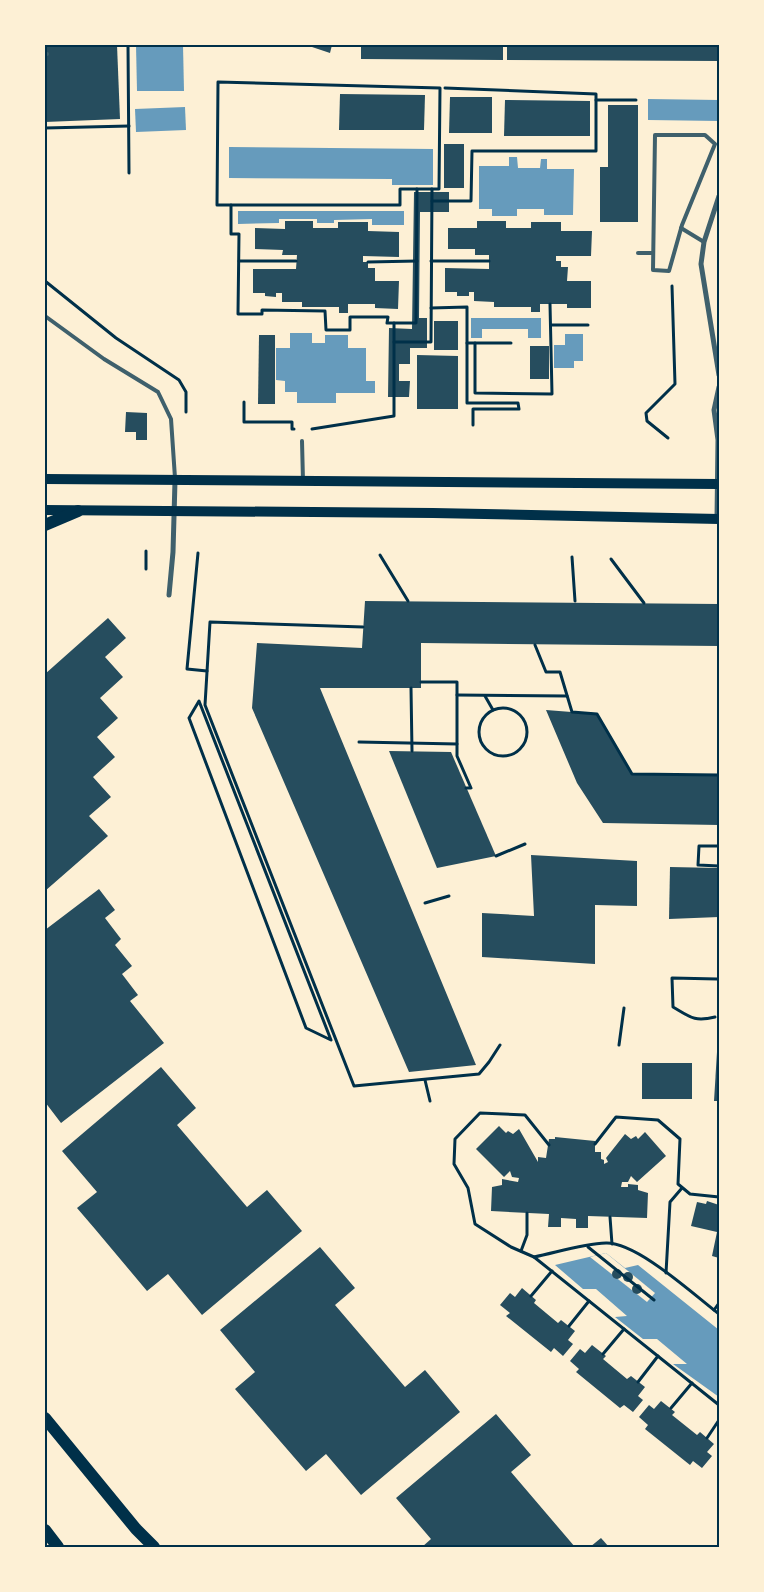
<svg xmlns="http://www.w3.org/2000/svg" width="764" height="1592" font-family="'Libre Baskerville',serif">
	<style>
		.water { fill: #669bbc }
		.pier { fill: #fdf0d5 }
		.building { fill: #264d5e }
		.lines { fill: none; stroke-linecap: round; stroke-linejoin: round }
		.path { stroke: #003049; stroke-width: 3 }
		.service { stroke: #3f606c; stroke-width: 4 }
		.minor { stroke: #3f606c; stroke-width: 5 }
		.secondary { stroke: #003049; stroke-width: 10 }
		.primary { stroke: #003049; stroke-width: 12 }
		.neatline { fill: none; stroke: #003049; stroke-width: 2 }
	</style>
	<rect width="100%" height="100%" fill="#fdf0d5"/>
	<!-- water -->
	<g class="water">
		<path d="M136,45H183L184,91H137Z"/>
		<path d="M648,99L719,100V121L648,120Z"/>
		<path d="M185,107L186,130L136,132L135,109Z"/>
		<path d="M229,147L433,149V185H392V179L229,178Z"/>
		<path d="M509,157H517L518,168H540L541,159H547V169H574L573,215H544V209H517V216H492V209H479V166H509Z"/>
		<path d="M238,211H404V225H372V219L334,220V223H317V219H279V223L238,224Z"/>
		<path d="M471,318H541V338H528V329H482V338H471Z"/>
		<path d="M290,333H312V343H325V335H348V348H366V381H375V393H336V403H297V392H285V381L276,380V348H290Z"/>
		<path d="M565,334H583V361H574V368H554V345H565Z"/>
		<path d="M606,1253L625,1268L638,1265L719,1330V1397L673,1364H687L657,1339H643L615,1317L627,1316L596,1289H583L555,1265Z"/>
	</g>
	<!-- pier -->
	<path class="pier" d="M606,1253L655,1293L647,1302L590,1257Z"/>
	<!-- building -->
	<g class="building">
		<path d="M46,45H117L120,119L45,122Z"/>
		<path d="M306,45H332L330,53Z"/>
		<path d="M361,45H503V60L361,59Z"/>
		<path d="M507,45H719V61L507,60Z"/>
		<path d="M340,94L425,95L424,130H339Z"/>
		<path d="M450,97H492V133H449Z"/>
		<path d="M505,100L590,101V136H504Z"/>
		<path d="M608,105H638V222H600V167H608Z"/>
		<rect x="444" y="144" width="20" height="44"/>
		<path d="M414,192H449V212H420L419,318H427V348H410V364H399V381H410L409,397H388L389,328L412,329Z"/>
		<path d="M285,221H313V228H338V222H368V231L399,232V257L363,256V262H368V268H375V281H399L398,309L375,308V304H348V313H339V307H302V302H282V293H276V297L265,296V293H253V269H296L297,255H282L283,250L255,249V228L285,229Z"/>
		<path d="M477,221H506V228H531V222H561V231H592L591,256H556V261H561V267H568L567,281H591V308H567V304H540V312H531V307H494V302L474,301V292H469V296H457V292H445V268L489,269V255H475V249H448V228H477Z"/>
		<rect x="434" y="321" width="24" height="29"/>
		<path d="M259,335H275V404H258Z"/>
		<rect x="530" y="346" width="19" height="33"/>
		<path d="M417,355L458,356V409H417Z"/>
		<path d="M126,412L147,413V440H136V432H125Z"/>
		<path d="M365,601L719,604V646L421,643V688H320L476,1065L409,1072L252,708L257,643L362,648Z"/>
		<path d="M108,618L126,638L105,657L123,677L100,698L118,718L97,737L115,757L93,777L111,797L89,816L108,836L45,891V674Z"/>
		<path d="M546,710L597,714L632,774L719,775V825L603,823L577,783Z"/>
		<path d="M389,751L451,752L496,856L437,868Z"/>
		<path d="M531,855L637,861V906L595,905V964L482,957V913L534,916Z"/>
		<path d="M670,867L719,868V917L669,919Z"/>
		<path d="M99,889L115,910L105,918L121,939L115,945L132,966L122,974L138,995L130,1001L164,1043L61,1123L45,1102V930Z"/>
		<path d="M717,1052H719V1101H714Z"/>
		<rect x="642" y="1063" width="50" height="36"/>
		<path d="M161,1067L196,1108L177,1125L194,1145L247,1207L267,1190L302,1231L202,1315L168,1274L147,1291L95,1229L77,1208L97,1192L62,1151Z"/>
		<path d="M499,1126L506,1133L508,1131L513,1134L519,1129L538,1162V1157L546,1158L549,1139H555V1137L595,1141V1152H601V1159L604,1160V1164L608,1162L606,1158L625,1134L631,1139L636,1136L638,1139L645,1132L666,1156L637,1182L631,1176L628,1182H622L621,1187H628V1184L638,1185V1190L648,1193L647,1218L588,1216V1228H576V1219L561,1218V1227H548L549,1214L491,1211L492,1187L502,1185V1179L518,1182L519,1178L512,1177L510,1171L504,1177L476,1149Z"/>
		<path d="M707,1201L719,1205V1258L712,1256L717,1232L691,1226L697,1202L706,1204Z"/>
		<path d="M320,1247L355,1288L335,1305L405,1387L425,1370L460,1412L361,1495L326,1454L306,1471L235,1389L255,1372L220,1330Z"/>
		<circle cx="617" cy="1274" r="5"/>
		<circle cx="628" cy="1277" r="5"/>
		<circle cx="637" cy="1289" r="5"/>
		<path d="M522,1288L536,1300L534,1303L558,1323L561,1320L575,1331L568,1340L573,1344L563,1356L554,1348L551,1352L506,1316L510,1313L500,1305L510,1293L515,1297Z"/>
		<path d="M592,1345L606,1356L603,1359L627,1379L631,1376L645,1387L638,1396L643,1400L633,1412L624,1405L620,1408L576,1372L579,1369L570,1361L580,1349L585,1353Z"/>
		<path d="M661,1401L675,1412L672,1415L697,1435L700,1432L714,1444L707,1452L712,1456L702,1468L693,1461L690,1465L645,1429L648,1425L639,1417L649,1405L654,1409Z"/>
		<path d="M496,1414L531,1455L511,1472L575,1547H422L431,1539L396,1498Z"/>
		<path d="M601,1538L609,1547H590Z"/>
	</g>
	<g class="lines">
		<!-- path -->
		<g class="path">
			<path d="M128,45L129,173"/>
			<path d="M218,82L440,88L439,189H400V205H217Z"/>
			<path d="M596,100H636"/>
			<path d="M45,128L129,126"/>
			<path d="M432,201H471L472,151H596V94L445,88"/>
			<path d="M231,205V234H239L238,314H262V310L325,311L326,330H350V317H388L387,323H416L417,189"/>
			<path d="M239,261H296"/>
			<path d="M431,261H489"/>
			<path d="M368,262L417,261"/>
			<path d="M45,281L116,338L179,380L186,392V412"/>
			<path d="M431,308L467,307V403H518L519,409H473V425"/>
			<path d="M551,325H588"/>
			<path d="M394,342H431L432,189"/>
			<path d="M467,343H511"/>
			<path d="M475,343V393L552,394L550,304"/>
			<path d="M244,402V422H292V429H294"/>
			<path d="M312,429L394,416V323"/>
			<path d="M668,438L647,421L646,413L675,384L672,286"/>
			<path d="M198,553L187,669L207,671"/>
			<path d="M380,555L408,601"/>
			<path d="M572,557L575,601"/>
			<path d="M611,559L644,603"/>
			<path d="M146,569V551"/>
			<path d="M363,627L210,622L205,705L354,1086L479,1074L489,1062L500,1045"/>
			<path d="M535,645L546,672H560L572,712L597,714L632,774L719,775"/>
			<path d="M421,682H457V756L471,788H466"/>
			<path d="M411,688L412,751"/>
			<path d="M457,695L567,696"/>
			<path d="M485,696L493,710"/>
			<path d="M199,701L331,1040L306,1028L189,718Z"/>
			<circle cx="503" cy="732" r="24"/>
			<path d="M359,742L457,744"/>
			<path d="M719,846H699L698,865L719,866"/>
			<path d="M496,856L525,844"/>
			<path d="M425,903L449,896"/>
			<path d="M715,1017C694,1022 690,1017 673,1007L672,978L717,979"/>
			<path d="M619,1045L624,1008"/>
			<path d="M425,1080L430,1101"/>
			<path d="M595,1144L616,1117L658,1120L680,1139L678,1184L690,1194L719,1197"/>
			<path d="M610,1217L612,1244"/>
			<path d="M588,1247L654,1300"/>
			<path d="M521,1251L527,1235V1213"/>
			<path d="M534,1257L511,1247L475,1224L468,1188L454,1164L455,1139L480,1113L525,1115L549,1145"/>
			<path d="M666,1273L670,1202L682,1188"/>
			<path d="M531,1296L552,1271"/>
			<path d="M714,1310L719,1303"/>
			<path d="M719,1314C694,1295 637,1242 606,1243C583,1244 558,1252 534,1257L719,1405"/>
			<path d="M569,1326L589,1301"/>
			<path d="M603,1354L624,1329"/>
			<path d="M638,1382L658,1356"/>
			<path d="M671,1408L692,1383"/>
			<path d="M707,1438L719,1420"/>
		</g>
		<!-- service -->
		<g class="service">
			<path d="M45,54H47"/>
			<path d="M655,135H705L715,144L682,225L669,271L653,270Z"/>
			<path d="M681,228L704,242"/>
			<path d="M638,253H653"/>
			<path d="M45,316L104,359L158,392L171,419L175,478"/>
			<path d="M302,441L303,481"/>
		</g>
		<!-- minor -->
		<g class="minor">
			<path d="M719,196L704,242L701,264L719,375"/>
			<path d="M717,519L718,440L714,410L719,387"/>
			<path d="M169,595L173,552L175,481"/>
		</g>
		<!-- secondary -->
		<g class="secondary">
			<path d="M45,479L719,484"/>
			<path d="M45,510L433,513L719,519"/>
		</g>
		<!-- primary -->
		<g class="primary">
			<path d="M45,525L78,511"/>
			<path d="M45,1418L136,1529L154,1547"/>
			<path d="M45,1530L58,1547"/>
		</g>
	</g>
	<!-- border -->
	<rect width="764" height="1592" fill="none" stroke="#fdf0d5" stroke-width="92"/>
	<rect x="46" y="46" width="672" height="1500" class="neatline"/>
</svg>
